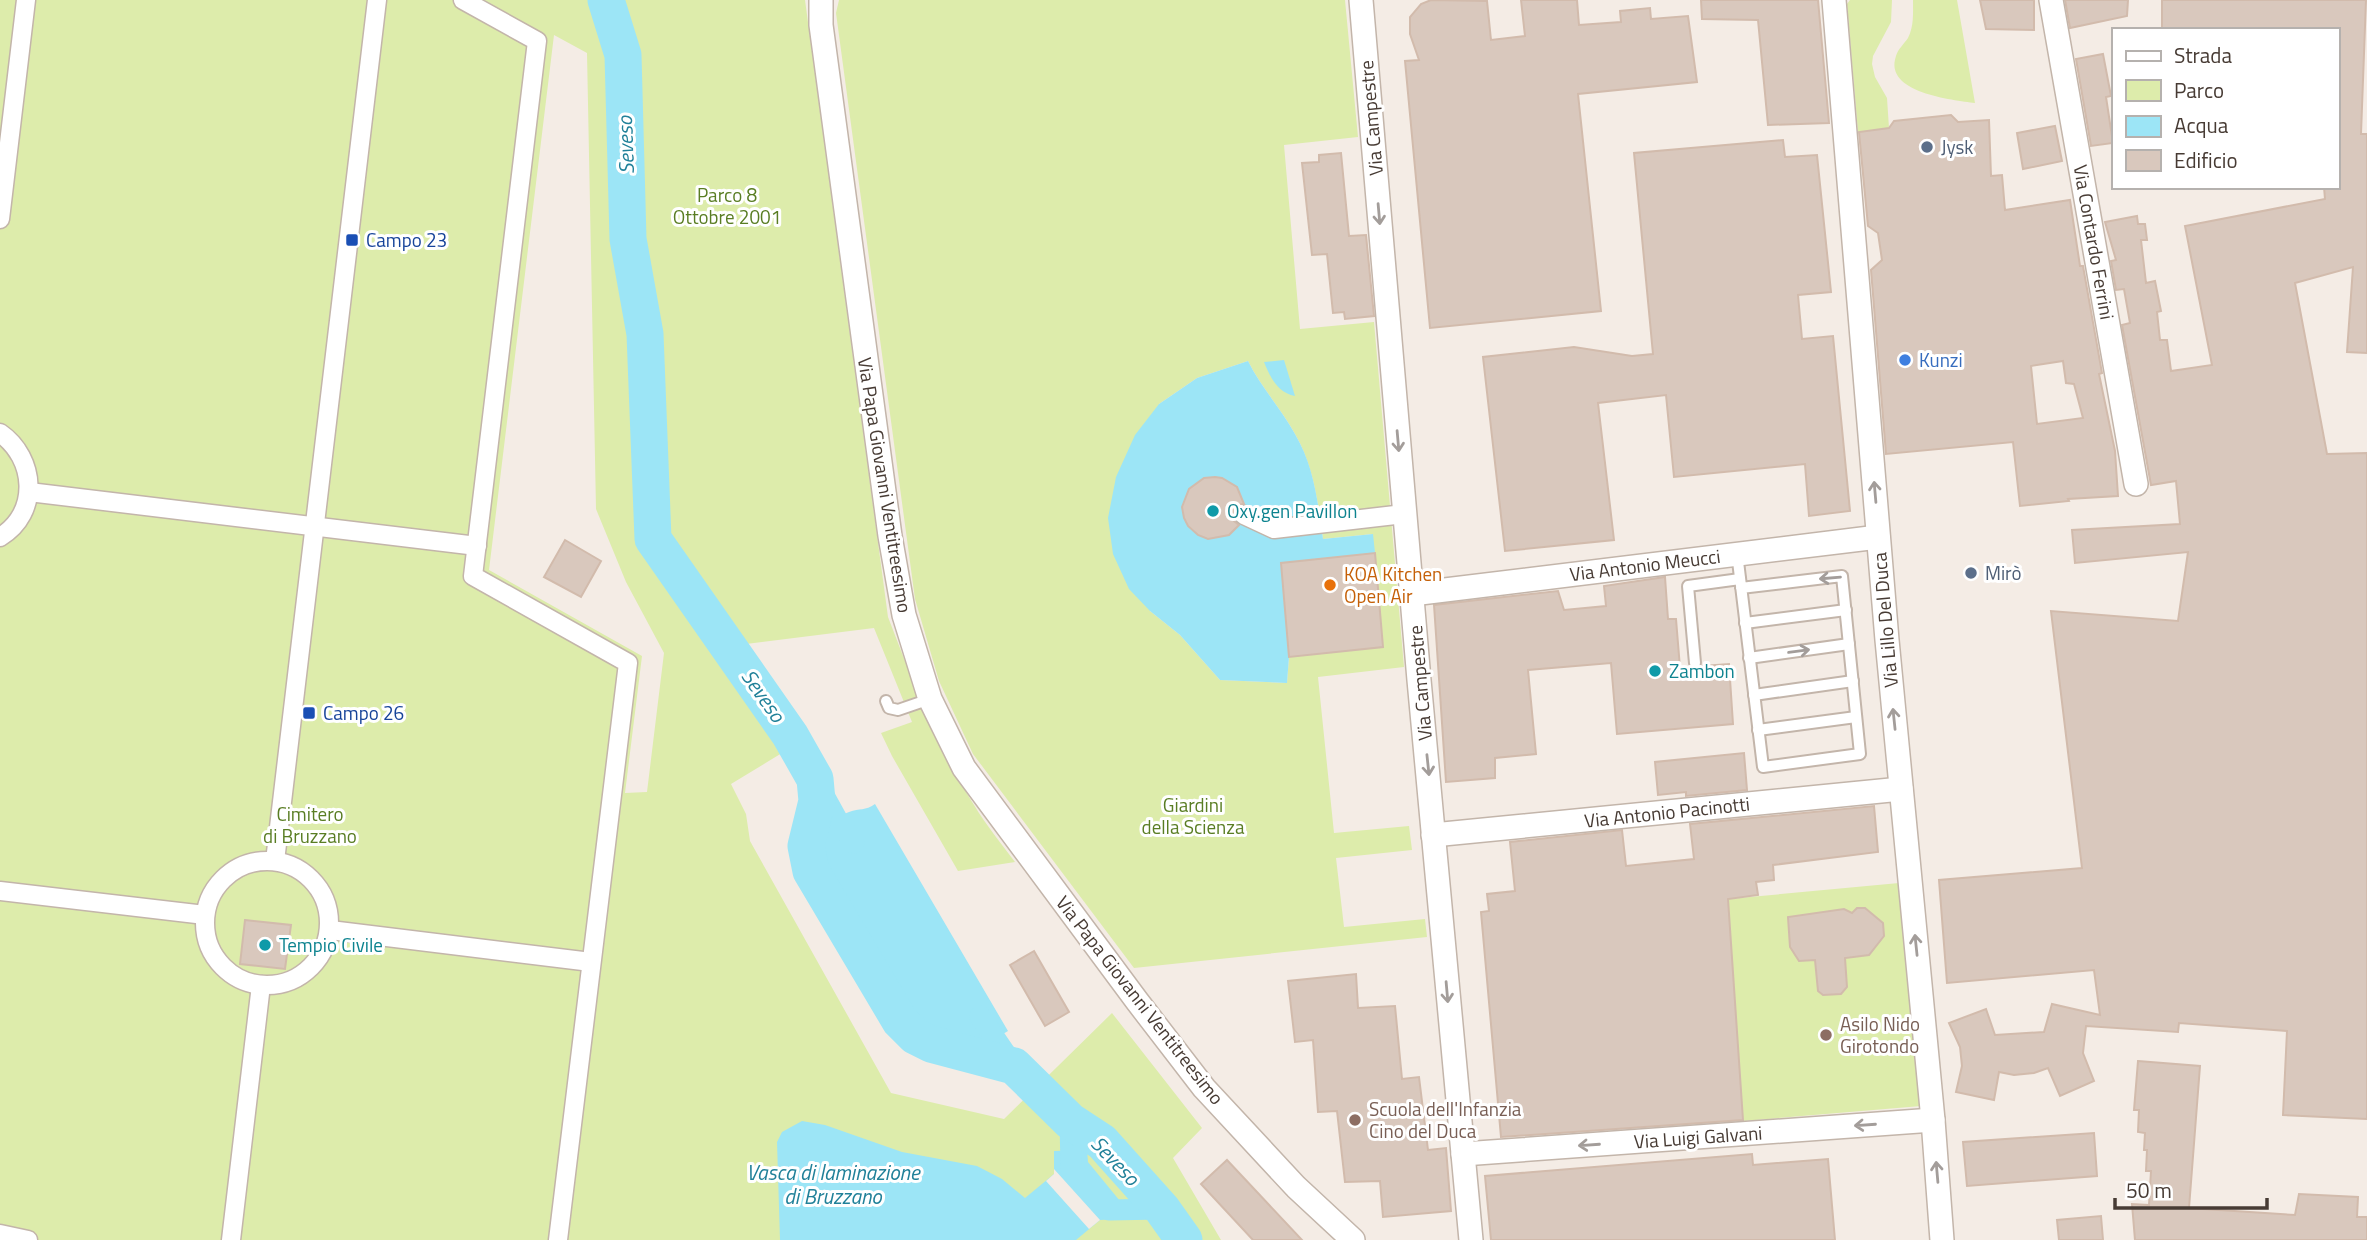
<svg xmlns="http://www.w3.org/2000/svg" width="2367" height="1240" font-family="'Titillium Web',sans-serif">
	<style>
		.green { fill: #ddecab; fill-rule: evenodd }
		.water { fill: #9ce5f6 }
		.pier { fill: #f4ece5 }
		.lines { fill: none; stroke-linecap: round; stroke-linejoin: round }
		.canal { stroke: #9ce5f6; stroke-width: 21 }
		.river { stroke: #9ce5f6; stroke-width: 37 }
		.building { fill: #d9c8bd; stroke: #d2bbac; stroke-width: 2; fill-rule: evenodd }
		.service-casing { stroke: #c3b5aa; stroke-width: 14 }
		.pedestrian-casing { stroke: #c3b5aa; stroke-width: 21 }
		.minor-casing { stroke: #c3b5aa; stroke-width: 26 }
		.service { stroke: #fff; stroke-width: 10 }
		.pedestrian { stroke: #fff; stroke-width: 18 }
		.minor { stroke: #fff; stroke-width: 23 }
		.oneway { stroke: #a39d9a }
		.service-dot { fill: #5c6f8a; stroke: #fff; stroke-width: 2.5 }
		.transit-dot { fill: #1a4fb4; stroke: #fff; stroke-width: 2.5 }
		.shop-dot { fill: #3f7fe0; stroke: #fff; stroke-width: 2.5 }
		.culture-dot { fill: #0f9aa8; stroke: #fff; stroke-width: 2.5 }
		.food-dot { fill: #e8710a; stroke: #fff; stroke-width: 2.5 }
		.education-dot { fill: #8d6e63; stroke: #fff; stroke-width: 2.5 }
		.labels { text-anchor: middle; stroke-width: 6; stroke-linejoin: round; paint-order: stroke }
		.street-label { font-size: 19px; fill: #473b34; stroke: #fff }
		.service-label { font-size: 19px; fill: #4e5e75; stroke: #fff; text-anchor: start }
		.park-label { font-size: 19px; fill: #597d23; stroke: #fff }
		.transit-label { font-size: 19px; fill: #164399; stroke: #fff; text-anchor: start }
		.shop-label { font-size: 19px; fill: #366cbe; stroke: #fff; text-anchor: start }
		.culture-label { font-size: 19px; fill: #0d838f; stroke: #fff; text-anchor: start }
		.food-label { font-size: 19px; fill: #c56008; stroke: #fff; text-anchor: start }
		.education-label { font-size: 19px; fill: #785e54; stroke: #fff; text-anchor: start }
		.water-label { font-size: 21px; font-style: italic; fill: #218199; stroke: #fff }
	</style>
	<rect width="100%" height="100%" fill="#f4ece5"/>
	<!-- green -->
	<g class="green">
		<path d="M0,0H805L888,617C913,682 937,746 974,805C986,825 1001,843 1015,862L958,871L892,756L881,733L912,722L874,628L746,644L805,739L731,784L746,814L750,841L891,1093L1004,1119L1112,1013L1202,1128L1173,1158L1221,1240H0ZM554,35L587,53L596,509L626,582L664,653L647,792L625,793L642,656L489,570Z"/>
		<path d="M839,0H1345L1358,137L1284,145L1300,329L1374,322L1404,667L1318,677L1334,833L1409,826L1412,850L1336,858L1344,927L1425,919L1427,937L1134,968L973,754L939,681L915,599L836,13ZM1248,361C1261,387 1281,409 1295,434C1314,467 1318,503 1323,539L1373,534L1281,563L1289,657L1287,683L1220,680L1180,635L1150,611L1159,404L1197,378Z"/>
		<path d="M1850,0H1892L1891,22L1873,56L1872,64L1875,77L1887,98L1889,128L1858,132L1847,4Z"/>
		<path d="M1913,0H1957L1975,103C1953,100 1883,93 1896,56C1898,49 1904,44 1908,38C1914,26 1913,13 1913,0Z"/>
		<path d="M1899,883L1921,1106L1743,1121L1728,899Z"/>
	</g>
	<!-- water -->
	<g class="water">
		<path d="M1284,360L1295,396C1278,393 1270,377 1264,362Z"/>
		<path d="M1248,361C1261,387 1281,409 1295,434C1314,466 1318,503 1323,539L1373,534L1375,553L1281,563L1289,657L1287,683L1220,680L1180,635L1150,611L1129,589L1113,554L1108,518L1116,477L1135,435L1159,404L1197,378Z"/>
		<path d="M875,804L1008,1031L986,1044C960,1037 929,1035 910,1014L823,864C816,836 822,822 849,812C860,808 865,811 875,804Z"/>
		<path d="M802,1121L825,1125L902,1152L977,1166L1002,1179L1025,1198L1054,1174V1151L1087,1150L1088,1162L1120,1201L1121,1219L1100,1220L1076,1240H780L777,1142L782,1132Z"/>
	</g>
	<!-- pier -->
	<path class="pier" d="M1054,1169L1100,1220L1089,1229L1046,1181L1054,1174Z"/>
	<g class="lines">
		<!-- canal -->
		<g class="canal">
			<path d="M815,779L837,819L854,843"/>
			<path d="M980,1016L1014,1066"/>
			<path d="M1070,1121L1071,1168L1109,1210L1162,1209"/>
		</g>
		<!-- river -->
		<path class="river" d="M606,0L623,55L628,239L645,334L653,539L790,735L815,779L817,801L806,846L811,871L900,1021L915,1036L931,1044L1014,1066L1070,1121L1102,1142L1162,1209L1184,1240"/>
	</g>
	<!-- building -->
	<g class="building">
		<path d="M1431,0L1487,1L1491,40L1525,36L1521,0H1577L1579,25L1621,22L1620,11L1650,8L1651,19L1688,16L1697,82L1578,94L1601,311L1430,328L1405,61L1419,60L1410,34V17L1421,4Z"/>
		<path d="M1701,0H1818L1829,123L1768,125L1758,20L1702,19Z"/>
		<path d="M1980,0H2034V30L1986,29Z"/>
		<path d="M2065,0H2128L2127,16L2070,28Z"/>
		<path d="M2162,0H2366L2361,134H2367V353L2347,352L2353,267L2295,283L2327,454L2367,453V1119L2283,1115L2287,1031L2179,1023L2178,1032L2086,1026L2083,1053L2094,1081L2060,1096L2048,1068L2034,1073L2014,1075L1999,1072L1994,1100L1956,1092L1962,1066L1960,1047L1949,1023L1986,1009L1995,1035L2044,1032L2052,1004L2100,1015L2094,970L1947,983L1939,880L2082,868L2051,611L2178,621L2188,552L2075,563L2072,530L2180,524L2176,481L2151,485L2122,325L2130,323L2124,289L2116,290L2111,261L2116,260L2105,222L2137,216L2138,224H2145L2147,240H2141L2146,283L2155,281L2161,311L2157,312L2160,340H2167L2171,371L2212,365L2185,226L2325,199L2324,187H2337V30H2162Z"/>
		<path d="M2103,54L2111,96L2106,97L2113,143L2091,146L2076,59Z"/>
		<path d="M1951,115L1958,122L1989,120L1991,176L2002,175L2005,210L2070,200L2080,266H2083L2102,373L2099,374L2115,451L2118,496L2068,499L2069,501L2020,506L2013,442L1886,454L1871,270L1882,260L1878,233L1868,226L1859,132L1889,128L1894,121ZM2063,361L2066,383L2074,384L2083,418L2037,424L2031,366Z"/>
		<path d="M2055,126L2062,161L2023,169L2017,133Z"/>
		<path d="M1783,140L1785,157L1817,155L1831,292L1798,295L1802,339L1833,336L1850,511L1809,516L1805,464L1674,477L1666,395L1598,403L1614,540L1505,551L1483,357L1574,347L1632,356L1653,354L1634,153Z"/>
		<path d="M1341,153L1349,236L1366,235L1374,316L1345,319L1344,312L1333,313L1327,254L1312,255L1302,163L1319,162V155Z"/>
		<path d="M1215,477L1222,478L1237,487L1244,504L1238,505L1233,511L1234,521L1239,525L1229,535L1208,539L1198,535L1188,526L1184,518L1182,507L1189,489L1204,478Z"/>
		<path d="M565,540L601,561L581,597L544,577Z"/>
		<path d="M1375,553L1383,647L1289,657L1281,563Z"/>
		<path d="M1665,577L1668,619H1676L1680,668L1689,667L1695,671L1702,666L1729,664L1733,724L1617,734L1611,663L1528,670L1536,754L1495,758V778L1446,782L1434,605L1558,591L1564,610L1606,606L1604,586Z"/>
		<path d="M1744,753L1747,790L1686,796V792L1658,795L1655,762Z"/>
		<path d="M1874,806L1878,852L1773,865L1774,880L1756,882L1758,895L1728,899L1743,1120L1501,1137L1481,912L1489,911L1487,894L1515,891L1510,842L1622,830L1626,866L1694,859L1690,824Z"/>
		<path d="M1857,908H1865L1883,923L1884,936L1869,955L1845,958L1847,987L1841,994L1823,995L1818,991L1815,960L1799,961L1790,947L1788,917L1844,909L1852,913Z"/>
		<path d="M245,920L291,925L285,969L240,964Z"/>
		<path d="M1034,951L1069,1012L1045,1026L1010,965Z"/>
		<path d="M1356,974L1358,1008L1395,1006L1402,1079L1419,1077L1428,1150L1446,1148L1451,1211L1383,1217L1380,1181L1345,1182L1337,1111L1318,1112L1313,1040L1295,1042L1288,981Z"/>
		<path d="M2138,1061L2200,1066L2189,1208L2295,1215L2299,1194L2358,1197L2357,1217H2367V1240H2135L2132,1204L2149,1205L2151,1171H2146L2147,1150H2144L2145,1133L2138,1132L2139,1110H2134Z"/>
		<path d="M2094,1133L2097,1176L1967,1186L1963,1142Z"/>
		<path d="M1752,1154L1753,1165L1828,1159L1835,1240H1491L1485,1176Z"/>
		<path d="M1227,1160L1302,1240H1253L1201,1184Z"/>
		<path d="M2101,1216L2103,1240H2059L2057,1220Z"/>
	</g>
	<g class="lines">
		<!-- service casing -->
		<g class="service-casing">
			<g id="service">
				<path d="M1737,553L1763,767L1860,754L1842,576L1741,588"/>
				<path d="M1745,623L1846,610"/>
				<path d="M1749,658L1849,644"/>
				<path d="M1695,663L1688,586L1740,579"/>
				<path d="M1754,695L1853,681"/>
				<path d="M886,701L889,708L898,710L930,699"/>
				<path d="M1758,730L1856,717"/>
			</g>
		</g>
		<!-- pedestrian casing -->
		<g class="pedestrian-casing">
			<g id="pedestrian">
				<path d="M463,0L537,41L473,576L628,663L558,1240"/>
				<path d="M0,219L26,0"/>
				<path d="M0,433C36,458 40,513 0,537"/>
				<path d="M29,492L477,546"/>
				<path d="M1244,515L1274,529L1404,514"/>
				<circle cx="267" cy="923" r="62"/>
				<path d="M275,861L377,0"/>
				<path d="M0,891L205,915"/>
				<path d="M330,930L591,962"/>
				<path d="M0,1234L28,1240"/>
				<path d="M231,1240L261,985"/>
			</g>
		</g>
		<!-- minor casing -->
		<g class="minor-casing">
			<g id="minor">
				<path d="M821,0V25L890,536L904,615L930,699L964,768L1137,1001L1204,1088L1296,1187L1353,1240"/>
				<path d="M1361,0L1419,680L1471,1240"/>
				<path d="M1834,0L1887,640L1933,1120L1942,1240"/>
				<path d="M2051,0L2136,484"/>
				<path d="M1412,594L1878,537"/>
				<path d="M1433,835L1901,789"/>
				<path d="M1463,1154L1933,1120"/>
			</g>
		</g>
		<!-- service -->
		<use href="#service" class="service"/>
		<!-- pedestrian -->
		<use href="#pedestrian" class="pedestrian"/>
		<!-- minor -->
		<use href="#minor" class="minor"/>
	</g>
	<!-- one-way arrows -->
	<defs><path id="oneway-shaft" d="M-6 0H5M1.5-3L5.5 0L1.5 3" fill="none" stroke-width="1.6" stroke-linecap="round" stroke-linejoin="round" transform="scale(1.75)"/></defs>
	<g class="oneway">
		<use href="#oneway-shaft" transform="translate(1379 214) rotate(85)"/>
		<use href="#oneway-shaft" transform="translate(1398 441) rotate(85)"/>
		<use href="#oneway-shaft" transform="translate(1875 492) rotate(-95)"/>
		<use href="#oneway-shaft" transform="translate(1830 578) rotate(175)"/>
		<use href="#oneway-shaft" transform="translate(1799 651) rotate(-8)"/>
		<use href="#oneway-shaft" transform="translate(1894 719) rotate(-96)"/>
		<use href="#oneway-shaft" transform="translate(1428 765) rotate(84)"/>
		<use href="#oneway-shaft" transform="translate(1916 945) rotate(-96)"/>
		<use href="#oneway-shaft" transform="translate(1447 992) rotate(85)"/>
		<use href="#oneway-shaft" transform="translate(1865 1125) rotate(176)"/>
		<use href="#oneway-shaft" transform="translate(1589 1145) rotate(176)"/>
		<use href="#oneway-shaft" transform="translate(1937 1172) rotate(-95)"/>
	</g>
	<!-- markers -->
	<g class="service-dot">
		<circle cx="1927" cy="147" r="7"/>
		<circle cx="1971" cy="573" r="7"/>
	</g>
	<g class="transit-dot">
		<rect x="345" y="233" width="14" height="14" rx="3.5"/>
		<rect x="302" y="706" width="14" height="14" rx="3.5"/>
	</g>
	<circle class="shop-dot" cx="1905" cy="360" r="7"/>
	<g class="culture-dot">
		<circle cx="1213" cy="511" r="7"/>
		<circle cx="1655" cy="671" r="7"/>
		<circle cx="265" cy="945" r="7"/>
	</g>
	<circle class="food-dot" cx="1330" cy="585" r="7"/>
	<g class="education-dot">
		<circle cx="1826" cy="1035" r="7"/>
		<circle cx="1355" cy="1120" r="7"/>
	</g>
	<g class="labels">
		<!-- street labels -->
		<g class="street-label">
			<text transform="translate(1371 118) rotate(-95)" y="7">Via Campestre</text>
			<text transform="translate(2094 242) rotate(80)" y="7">Via Contardo Ferrini</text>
			<text transform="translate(885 485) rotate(81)" y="7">Via Papa Giovanni Ventitreesimo</text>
			<text transform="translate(1645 565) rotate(-7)" y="7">Via Antonio Meucci</text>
			<text transform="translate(1885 620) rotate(-95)" y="7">Via Lillo Del Duca</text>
			<text transform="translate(1420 683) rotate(-95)" y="7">Via Campestre</text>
			<text transform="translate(1667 812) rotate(-6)" y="7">Via Antonio Pacinotti</text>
			<text transform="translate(1140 1000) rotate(52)" y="7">Via Papa Giovanni Ventitreesimo</text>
			<text transform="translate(1698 1137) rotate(-4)" y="7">Via Luigi Galvani</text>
		</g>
		<!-- service labels -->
		<g class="service-label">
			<text x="1941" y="154">Jysk</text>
			<text x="1985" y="580">Mirò</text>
		</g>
		<!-- park labels -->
		<g class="park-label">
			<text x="727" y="202">Parco 8<tspan x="727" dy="22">Ottobre 2001</tspan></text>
			<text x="1193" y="812">Giardini<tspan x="1193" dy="22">della Scienza</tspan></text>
			<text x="310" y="821">Cimitero<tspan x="310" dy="22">di Bruzzano</tspan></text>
		</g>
		<!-- transit labels -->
		<g class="transit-label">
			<text x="366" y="247">Campo 23</text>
			<text x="323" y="720">Campo 26</text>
		</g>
		<!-- shop labels -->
		<g class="shop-label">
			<text x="1919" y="367">Kunzi</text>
		</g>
		<!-- culture labels -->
		<g class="culture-label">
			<text x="1227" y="518">Oxy.gen Pavillon</text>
			<text x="1669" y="678">Zambon</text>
			<text x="279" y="952">Tempio Civile</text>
		</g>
		<!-- food labels -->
		<g class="food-label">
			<text x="1344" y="581">KOA Kitchen<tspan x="1344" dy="22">Open Air</tspan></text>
		</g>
		<!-- education labels -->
		<g class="education-label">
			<text x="1840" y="1031">Asilo Nido<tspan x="1840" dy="22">Girotondo</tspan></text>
			<text x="1369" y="1116">Scuola dell'Infanzia<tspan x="1369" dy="22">Cino del Duca</tspan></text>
		</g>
		<!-- water labels -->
		<g class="water-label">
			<text transform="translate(626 145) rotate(-92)" y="7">Seveso</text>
			<text transform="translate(763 696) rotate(55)" y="7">Seveso</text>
			<text transform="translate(1115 1161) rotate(46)" y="7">Seveso</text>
			<text x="833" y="1180">Vasca di laminazione<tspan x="833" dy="24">di Bruzzano</tspan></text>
		</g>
	</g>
	<!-- legend -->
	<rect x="2112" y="28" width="228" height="161" fill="#ffffff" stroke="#b5b1ae" stroke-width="2"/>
	<rect x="2126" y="51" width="35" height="10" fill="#ffffff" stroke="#b5b1ae" stroke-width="2"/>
	<text x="2174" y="63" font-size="21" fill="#473b34">Strada</text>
	<rect x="2126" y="80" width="35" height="21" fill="#ddecab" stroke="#b5b1ae" stroke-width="2"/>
	<text x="2174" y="98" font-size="21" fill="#473b34">Parco</text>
	<rect x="2126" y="116" width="35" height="21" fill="#9ce5f6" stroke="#b5b1ae" stroke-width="2"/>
	<text x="2174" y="133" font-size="21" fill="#473b34">Acqua</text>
	<rect x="2126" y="150" width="35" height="21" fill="#d9c8bd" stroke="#b5b1ae" stroke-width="2"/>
	<text x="2174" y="168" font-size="21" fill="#473b34">Edificio</text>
	<!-- scale -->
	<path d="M2115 1198v10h152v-10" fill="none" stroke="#473b34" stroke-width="3.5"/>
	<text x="2126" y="1198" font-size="21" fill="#473b34" stroke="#ffffff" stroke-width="5" paint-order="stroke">50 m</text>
</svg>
